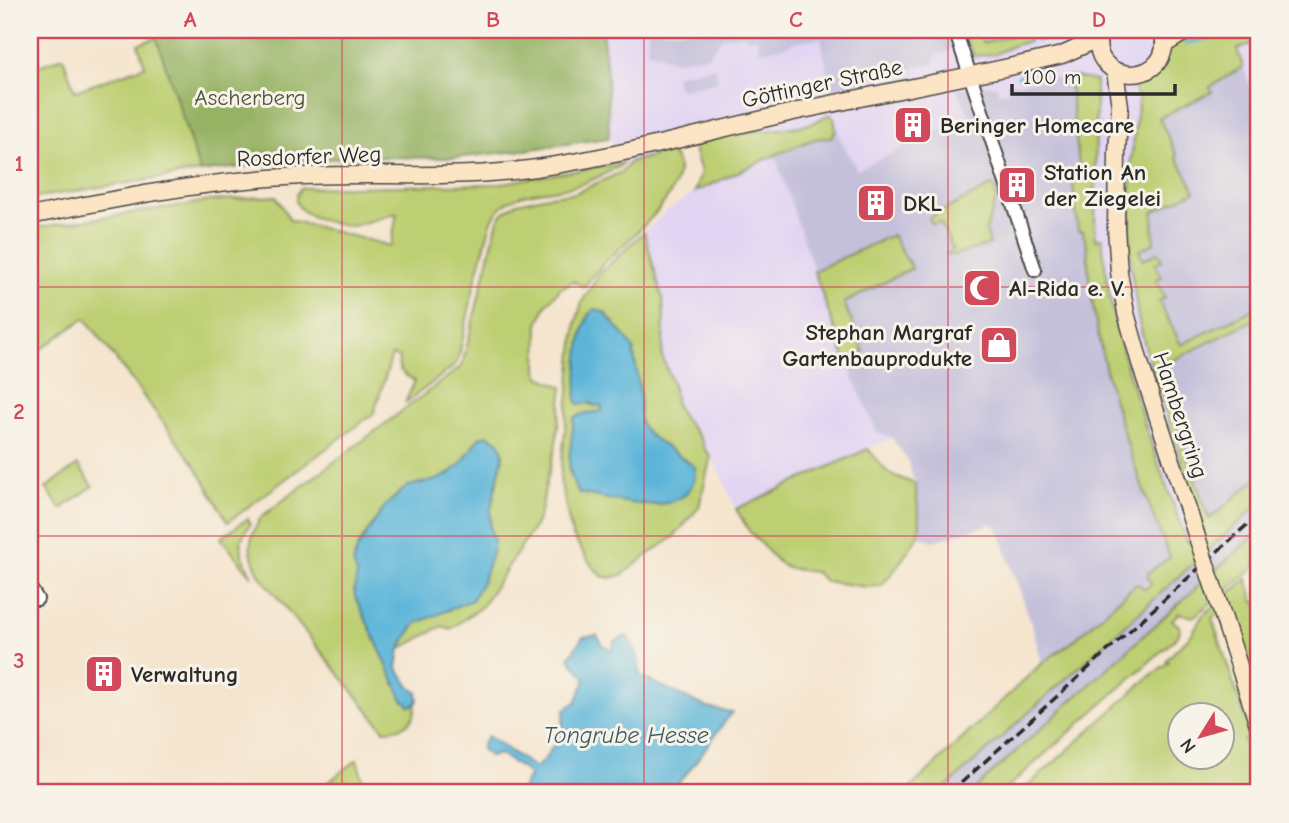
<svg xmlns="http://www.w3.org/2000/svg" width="1289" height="823" font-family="'Comic Neue',sans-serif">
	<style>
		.built { fill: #e2d4f3 }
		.industrial { fill: #c5c0da }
		.green { fill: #bdcf72; stroke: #747d4e; stroke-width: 2; fill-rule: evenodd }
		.forest { fill: #96b264; stroke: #606e48; stroke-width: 2 }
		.water { fill: #5cb5d9; stroke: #447082; stroke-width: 2 }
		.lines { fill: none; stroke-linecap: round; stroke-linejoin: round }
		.stream { stroke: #5cb5d9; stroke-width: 3.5 }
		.street-casing { stroke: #494744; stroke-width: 16 }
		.secondary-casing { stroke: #494744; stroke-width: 19 }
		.street { stroke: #fff; stroke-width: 12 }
		.secondary { stroke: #fce5c4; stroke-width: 16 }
		.rail { stroke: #2b2b2b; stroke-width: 3.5; stroke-dasharray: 10 5; stroke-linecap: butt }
		.secondary-bridge-casing { stroke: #494744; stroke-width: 19; stroke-linecap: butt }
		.secondary-bridge { stroke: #fce5c4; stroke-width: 16 }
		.grid { fill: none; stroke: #d1495b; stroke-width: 2; stroke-opacity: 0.55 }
		.labels { text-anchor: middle; stroke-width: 6; stroke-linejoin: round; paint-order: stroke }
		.street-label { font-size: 23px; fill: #2b2b2b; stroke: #f7f3e8 }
		.park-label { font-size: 23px; fill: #50543d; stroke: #f7f3e8 }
		.poi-label { font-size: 23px; font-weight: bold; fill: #2b2b2b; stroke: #f7f3e8; text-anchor: start }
		.water-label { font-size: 24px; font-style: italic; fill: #3c5b68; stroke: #f7f3e8 }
		.neatline { fill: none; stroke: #d1495b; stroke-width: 2.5 }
		.grid-label { font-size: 23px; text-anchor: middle; font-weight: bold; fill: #d1495b }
	</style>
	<rect width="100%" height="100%" fill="#f7f3e8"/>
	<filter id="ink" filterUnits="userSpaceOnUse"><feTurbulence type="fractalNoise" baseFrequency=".0143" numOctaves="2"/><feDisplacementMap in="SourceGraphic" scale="14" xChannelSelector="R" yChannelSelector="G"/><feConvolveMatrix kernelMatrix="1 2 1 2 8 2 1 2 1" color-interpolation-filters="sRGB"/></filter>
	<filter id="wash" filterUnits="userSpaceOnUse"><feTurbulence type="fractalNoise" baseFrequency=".00686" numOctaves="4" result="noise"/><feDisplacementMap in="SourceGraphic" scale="28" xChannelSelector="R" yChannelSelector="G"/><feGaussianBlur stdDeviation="1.57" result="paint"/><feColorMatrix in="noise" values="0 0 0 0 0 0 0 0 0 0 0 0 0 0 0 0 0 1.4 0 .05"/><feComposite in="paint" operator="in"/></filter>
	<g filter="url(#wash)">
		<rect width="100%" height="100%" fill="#f5e5cf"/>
		<!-- built -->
		<path class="built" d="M602,30H1259V477L1203,525L1204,530L1187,543L1148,577L1149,581L1142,587L1139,585L1042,663L1032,625L997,527L991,524L934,541L918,536L920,524L915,484L907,459L892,438L736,509L714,460L704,450L700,438L684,419L676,406L673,385L662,356L655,269L644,232L667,211L695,192L701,172L694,149V144L630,162L623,163L609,138L607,73Z"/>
		<!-- industrial -->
		<g class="industrial">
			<path d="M648,30H947L951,48L949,52L937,54L934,63L831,89L821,38L792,42V44L788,45V46L759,51L757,38L746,39L744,34L722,38L708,56L675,61L647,51Z"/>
			<path d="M1236,44L1259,115V190L1251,195L1259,221V477L1209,520L1169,404L1158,367L1137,251L1142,98Z"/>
			<path d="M715,67L718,82L681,89L677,86L675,75Z"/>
			<path d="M1076,77L1096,81L1086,245L1090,287L1096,324L1108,382L1148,504L1170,557L1148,573V577L1149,581L1142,587L1139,585L1071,643L1042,663L1032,625L997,527L991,524L934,541L918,536L920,524L915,484L907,459L892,438L877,432L846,361L864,352L844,303L912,268L892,235L814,271L775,155L814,139L830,137L836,131L857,170L970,116L956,88L996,85L999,93L1008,91L1006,82L1017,83L1048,78Z"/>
			<path d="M1259,504V531L1225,563L970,793H940Z"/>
		</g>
		<!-- green -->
		<g class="green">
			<path d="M961,30H977L983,43L1031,30H1077L1064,36L1036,41L1035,37L1029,38V42L1017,44L995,54L974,56Z"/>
			<path d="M1227,30H1259V41L1237,49L1243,67L1210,87L1212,92L1159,118L1177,155L1176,156L1195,191L1153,212L1154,243L1139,251L1143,260L1158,252L1162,260L1155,264L1162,277L1156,280L1165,298L1159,301L1181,345L1258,307L1259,308V317L1158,368L1169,404L1209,519L1259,477V504L940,793H905L1042,663L1071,643L1135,585H1139L1145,589L1151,583L1148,577V573L1170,557C1131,463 1096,364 1088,262C1087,257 1088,251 1087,246C1085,240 1083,237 1083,231H1078L1072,174H1080L1069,77H1076L1096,81L1095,240L1102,238C1105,265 1108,292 1114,318C1132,394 1160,469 1187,542L1204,531L1146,350L1138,318L1131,267L1130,244L1131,160L1139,98C1136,94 1134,92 1135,87C1138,77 1173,44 1183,40C1196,34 1213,33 1227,30Z"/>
			<path d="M157,38L200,172L30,198V69L63,57L75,91L145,66L138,44Z"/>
			<path d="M830,114L834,118L836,131L831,137L814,139L775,155L695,192L701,172L694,149V144L724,134L773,130L811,124Z"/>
			<path d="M664,153L672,154C699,186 625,242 605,262C597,270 590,279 584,287L573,281L560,289L546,305L538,324L537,369L540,377L563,387L555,449L545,488L542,507L536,524L482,606L451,629L442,626L400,649L409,633L417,623L472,600L494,540L490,528L491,508L503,456L475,443C467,459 454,474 436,480C428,483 418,482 410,486C391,494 359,539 354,559C353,565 356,568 357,574C358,582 354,588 355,596L403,700L410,705L416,704C415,724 403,730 384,730L260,576C248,551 246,542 261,517L462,366L498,220L503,213L517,203L548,196L575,193L622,172L630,162Z"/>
			<path d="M623,163L619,167C605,173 589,183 574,186C542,194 502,188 490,226L475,282L458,360L453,367L405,403L415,381C405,375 396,371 399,358L392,355L374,413L228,522L195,465L85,318L30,357V238L40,227L210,201L276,196L290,220L391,246L397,213L353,226C336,226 279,213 301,188L496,184Z"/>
			<path d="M993,185L997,197L986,230L990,244L955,255H948L946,254L953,250L940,222L932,224L929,218Z"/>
			<path d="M644,232L663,300L664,323L662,356L673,385L676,406L684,419L700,438L705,450L711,456L699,507L674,537L649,554L622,575L610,578L602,576L592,566L572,535L560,479L576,323L582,302L600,273ZM589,313H605L625,336L633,348L640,394V423L649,435L695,467L660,505L641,504L579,493L569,471L574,418L583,414L602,412L601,405L595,406L576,399C579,371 578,339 589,313Z"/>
			<path d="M892,235L912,268L844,303L864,352L846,361L814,271Z"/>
			<path d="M868,449L888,473L915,484L920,524L918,536L895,570L881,586L866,587L825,581L815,572L787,568L777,561L749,531L736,509Z"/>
			<path d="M78,465L93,486L61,509L46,488Z"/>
			<path d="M248,518L250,524L241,540L242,554L252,577L221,538Z"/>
			<path d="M1259,531V563L1252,570L1193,617L1179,613L1172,620L1180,627L1179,634L1175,639L1001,793H970Z"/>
			<path d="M1247,579L1254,602H1259V704L1228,606L1212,618L1251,736L1243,740L1259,787V793H1020L1150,676L1169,662L1166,660L1192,634L1202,616ZM1180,714H1222V756H1180Z"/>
			<path d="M357,760L366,790L363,793H314Z"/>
		</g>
		<!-- forest -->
		<path class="forest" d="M154,30H602L607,73L609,138L510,152L452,158L374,157L298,160L200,172Z"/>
		<!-- water -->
		<g class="water">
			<path d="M595,309L605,313L625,336L633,348L640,394V423L649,435L695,467C697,526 612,499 579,493C562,468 572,446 574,418L583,414L602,411L601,405L595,406L591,403L578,404L576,399C578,377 577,322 595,309Z"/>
			<path d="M487,435L498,441L502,447L503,456L491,508L490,528L494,540L493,550L483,580L472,600L417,623L409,633L400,649L397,668L412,689L417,692L418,700L416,704L410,706L403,700L355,596L354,590L357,574L353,563L357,549L385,506L408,486L436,480L448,475L461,464L475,443L481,436Z"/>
			<path d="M597,635L603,645L613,650L614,642L627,636L638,655L640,676L708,708L732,712L688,772L669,793H520L530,774L499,754L490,757L482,750V744L488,736L535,768L544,760L561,734L565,709L576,702L586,679L569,658L583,637Z"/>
		</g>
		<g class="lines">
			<!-- stream -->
			<g class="stream">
				<path d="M1185,44L1244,30"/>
				<path d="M1018,76L1028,74"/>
			</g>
		</g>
	</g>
	<g filter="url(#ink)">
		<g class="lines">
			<!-- street casing -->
			<g class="street-casing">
				<g id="street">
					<path d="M955,30L1035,270"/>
					<path d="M30,588L37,599"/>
				</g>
			</g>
			<!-- secondary casing -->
			<g class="secondary-casing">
				<g id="secondary">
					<path d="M1100,30C1084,89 1179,88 1162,30"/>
					<path d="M1164,45L1188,30"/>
					<path d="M1115,71L1120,106L1117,152L1116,228L1119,272L1126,313L1140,363L1195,531"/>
					<path d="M30,216C115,199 199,182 286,177C362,172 437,179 513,171C609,160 703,132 798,111C885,92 974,76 1062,55L1091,42L1098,37"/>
					<path d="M1224,619L1259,728"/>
				</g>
			</g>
			<!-- street -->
			<use href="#street" class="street"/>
			<!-- secondary -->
			<use href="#secondary" class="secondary"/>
			<!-- rail -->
			<path class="rail" d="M950,793L1259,514"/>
			<!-- secondary-bridge casing -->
			<g class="secondary-bridge-casing">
				<path id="secondary-bridge" d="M1195,531L1224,619"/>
			</g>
			<!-- secondary-bridge -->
			<use href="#secondary-bridge" class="secondary-bridge"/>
		</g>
	</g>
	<!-- grid -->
	<path class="grid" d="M342,30V793M644,30V793M948,30V793M30,287H1259M30,536H1259"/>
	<!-- icons -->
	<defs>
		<g id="building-square" transform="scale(2.0125)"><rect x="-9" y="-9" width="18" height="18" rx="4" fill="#d1495b" stroke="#f7f3e8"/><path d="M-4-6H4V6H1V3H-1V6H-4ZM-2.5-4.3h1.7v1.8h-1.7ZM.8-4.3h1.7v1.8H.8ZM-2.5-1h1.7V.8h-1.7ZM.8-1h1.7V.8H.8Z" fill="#fff"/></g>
		<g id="mosque-square" transform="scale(2.0125)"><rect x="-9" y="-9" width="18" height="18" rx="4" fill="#d1495b" stroke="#f7f3e8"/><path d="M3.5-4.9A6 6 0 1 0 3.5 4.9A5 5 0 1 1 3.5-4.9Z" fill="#fff"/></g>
		<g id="shop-square" transform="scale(2.0125)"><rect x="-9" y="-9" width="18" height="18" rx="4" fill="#d1495b" stroke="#f7f3e8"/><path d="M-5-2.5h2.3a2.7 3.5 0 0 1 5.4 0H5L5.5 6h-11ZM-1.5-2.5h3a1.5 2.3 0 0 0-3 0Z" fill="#fff"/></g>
	</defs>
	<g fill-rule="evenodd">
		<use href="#building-square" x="913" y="125"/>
		<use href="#building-square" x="1017" y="185"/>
		<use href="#building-square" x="876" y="203"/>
		<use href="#mosque-square" x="982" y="288"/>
		<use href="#shop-square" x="999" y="345"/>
		<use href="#building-square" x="104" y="674"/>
	</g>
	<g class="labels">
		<!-- street labels -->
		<g class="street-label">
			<text transform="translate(822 83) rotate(-12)" y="8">Göttinger Straße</text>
			<text transform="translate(309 156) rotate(-2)" y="8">Rosdorfer Weg</text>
			<text transform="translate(1181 415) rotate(72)" y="8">Hambergring</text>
		</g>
		<!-- park labels -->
		<g class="park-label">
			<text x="250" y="105">Ascherberg</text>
		</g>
		<!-- poi labels -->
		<g class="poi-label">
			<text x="940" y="133">Beringer Homecare</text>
			<text x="1044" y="180">Station An<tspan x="1044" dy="26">der Ziegelei</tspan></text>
			<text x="903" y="211">DKL</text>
			<text x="1009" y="296">Al-Rida e. V.</text>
			<text x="972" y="340" text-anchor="end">Stephan Margraf<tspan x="972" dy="26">Gartenbauprodukte</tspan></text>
			<text x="131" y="682">Verwaltung</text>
		</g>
		<!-- water labels -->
		<g class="water-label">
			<text x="626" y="743">Tongrube Hesse</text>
		</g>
	</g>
	<!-- margin -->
	<rect width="1289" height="823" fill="none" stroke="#f7f3e8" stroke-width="77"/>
	<!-- north arrow -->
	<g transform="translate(1201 736) rotate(233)"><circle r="33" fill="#f7f3e8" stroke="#a5a39c" stroke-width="2"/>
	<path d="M0-5L12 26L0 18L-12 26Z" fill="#d1495b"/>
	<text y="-10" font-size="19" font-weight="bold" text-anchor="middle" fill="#2b2b2b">N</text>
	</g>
	<!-- scale -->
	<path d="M1012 84v10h163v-10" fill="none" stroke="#2b2b2b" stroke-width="3.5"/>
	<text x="1023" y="84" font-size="21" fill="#2b2b2b" stroke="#f7f3e8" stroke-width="5" paint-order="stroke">100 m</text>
	<rect x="38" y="38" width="1212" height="746" class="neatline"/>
	<g class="grid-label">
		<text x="190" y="27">A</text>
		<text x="493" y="27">B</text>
		<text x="796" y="27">C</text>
		<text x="1099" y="27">D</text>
		<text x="19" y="171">1</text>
		<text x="19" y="419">2</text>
		<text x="19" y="668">3</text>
	</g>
</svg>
